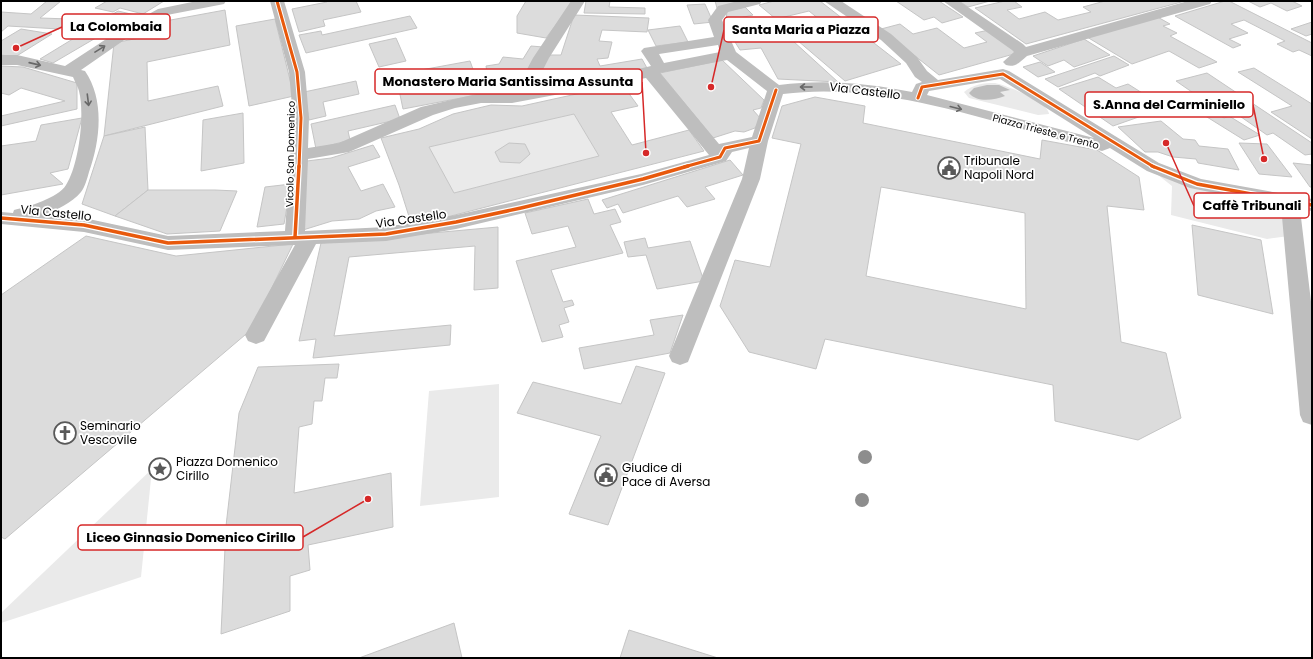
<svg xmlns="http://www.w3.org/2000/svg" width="1313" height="659" font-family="Poppins,sans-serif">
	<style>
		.green { fill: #eaeaea }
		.water { fill: #bcbcbc }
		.building { fill: #dcdcdc; stroke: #c5c5c5; fill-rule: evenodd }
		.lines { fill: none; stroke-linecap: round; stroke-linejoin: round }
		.minor { fill: #bebebe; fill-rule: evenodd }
		.cycleway-far1-casing { stroke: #fff; stroke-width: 5 }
		.cycleway-casing { stroke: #fff; stroke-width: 6 }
		.cycleway-far1 { stroke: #e8590c; stroke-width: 3 }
		.cycleway { stroke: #e8590c; stroke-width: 3.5 }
		.tree { fill: #8d8d8d }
		.oneway { stroke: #686868 }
		.labels { text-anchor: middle; stroke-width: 3.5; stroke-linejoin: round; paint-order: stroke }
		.far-street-label { font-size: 10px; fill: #000; stroke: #fff }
		.street-label { font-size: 12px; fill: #000; stroke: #fff }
		.poi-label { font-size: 12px; fill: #000; stroke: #fff; text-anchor: start }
		.leader { fill: none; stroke: #d62828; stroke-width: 1.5 }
		.callout-dot { fill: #d62828; stroke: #fff; stroke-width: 1.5 }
		.callout { fill: #fff; stroke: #d62828; stroke-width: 1.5 }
		.callout-label { font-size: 13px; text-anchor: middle; font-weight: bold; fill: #000 }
	</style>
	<rect width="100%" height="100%" fill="#fff"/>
	<!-- green -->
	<g class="green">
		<path d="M995,83C1006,85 1048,102 1049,114L1038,115L969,98L964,92C974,84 983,83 995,83Z"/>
		<path d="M574,114L599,156L454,193L429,147Z"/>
		<path d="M1158,175L1288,206L1289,236L1267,239L1171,215L1172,186Z"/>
		<path d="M499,384V497L420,506L429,391Z"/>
		<path d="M152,469L141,577L1,623V613Z"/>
	</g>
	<!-- water -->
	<path class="water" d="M987,85H999L1010,90L1000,92L1005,96C994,100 977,103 969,93L974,88Z"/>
	<!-- building -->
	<g class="building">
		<path d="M47,1H61L40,18L70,19L59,29L8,26L1,32V12L31,14Z"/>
		<path d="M107,1H164L143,14L120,8L113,12L95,8Z"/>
		<path d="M326,1H356L361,12L323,20L325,26L299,32L292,9L327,2Z"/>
		<path d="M526,1H574L546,38L517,33V16Z"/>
		<path d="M586,1H610L609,7L645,8V14L584,13Z"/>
		<path d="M715,1H744L717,8Z"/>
		<path d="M774,1H820L901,64L845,81L784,29L820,20L809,11L776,19L759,5Z"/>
		<path d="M896,1H939L963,17L942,23L934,17L924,20Z"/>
		<path d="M959,1H990L968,7Z"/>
		<path d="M1005,1H1014L1022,7L1007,10L1019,19L1045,12L1058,20L1091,12L1083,7L1105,1H1185L1026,44L975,8Z"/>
		<path d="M1225,1H1229L1312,43V56L1299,50L1293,52L1277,44L1285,41L1244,20L1231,24L1248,33L1229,39L1241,45L1233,48L1175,16Z"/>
		<path d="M1248,1H1292L1302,6L1287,11L1271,3L1260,7Z"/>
		<path d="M705,4L713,22L694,24L687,5Z"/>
		<path d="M745,7L753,15L726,21L727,11Z"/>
		<path d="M225,10L230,45L147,62L148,101L218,86L223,106L104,136L114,43L149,36V24Z"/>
		<path d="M118,11L135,15L53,63L40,59L81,34L64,28L85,17L103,20Z"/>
		<path d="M574,15L649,18L647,32L602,30L599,41L612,42L608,58L597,59L600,66L642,59L647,68L552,84L539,80L547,55H561Z"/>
		<path d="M1154,15L1170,24L1163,26L1177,33L1170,36L1217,62L1199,68L1169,51L1132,64L1087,37Z"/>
		<path d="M410,16L417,28L306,53L299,35L321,31L322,35Z"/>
		<path d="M275,19L294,96L249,106L236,26Z"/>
		<path d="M1312,22V34L1306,36L1291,29Z"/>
		<path d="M900,24L913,34L937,28L964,48L987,42L975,33L989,30L1021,52L939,75L881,29Z"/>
		<path d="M680,26L688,42L656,46L648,30Z"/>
		<path d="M21,29L52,34L15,57L1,55V41Z"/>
		<path d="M780,37L785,41H793L838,82L778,79L761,48L740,50L735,42Z"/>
		<path d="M396,38L406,61L379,67L369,44Z"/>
		<path d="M1084,39L1110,55L1074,67L1064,60L1048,66L1033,56Z"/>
		<path d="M531,46L543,47L515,93L499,91L504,83L483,85L481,73L487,72L486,66L499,64L503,57L523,59Z"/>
		<path d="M1114,56L1129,65L1100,76L1095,73L1058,87L1045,79Z"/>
		<path d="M722,60L764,100L761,108L753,110L761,119L755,128L744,132L735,131L713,138L660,73Z"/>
		<path d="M470,61L482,94L403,109L398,85L413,82L410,72Z"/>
		<path d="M1040,62L1055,72L1038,77L1023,67Z"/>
		<path d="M1,66L23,67L77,83V109L1,126V116L65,101L21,88L9,95L1,93Z"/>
		<path d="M1254,68L1312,104V139L1271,112L1292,106L1238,72Z"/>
		<path d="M1207,73L1312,143V154L1305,155L1273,133L1267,135L1211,96L1202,99L1176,81Z"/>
		<path d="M1098,77L1116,88L1128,84L1147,96L1150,94L1170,106L1113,126L1059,89Z"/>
		<path d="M356,81L359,94L323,102L326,116L309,120L304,92Z"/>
		<path d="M622,84L638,106L611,112L632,145L689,130L704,151L412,226L399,185L381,138L419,129L453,114L491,105L522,106ZM574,114L599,156L454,193L429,147Z"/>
		<path d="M815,97L865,106L863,123L1040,159L1042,140L1097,150L1139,177L1144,210L1107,206L1121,342L1166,353L1181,418L1138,440L1055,421L1053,385L825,339L816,369L749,352L720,306L735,260L770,267L801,144L772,138L782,106ZM881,187L1025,213L1026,309L866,276Z"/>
		<path d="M1192,102L1211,114L1215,112L1224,118L1229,116L1260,135L1244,140L1186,104Z"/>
		<path d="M395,105L400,119L348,131L350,140L316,149L311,124Z"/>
		<path d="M243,113L244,163L201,171L203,120Z"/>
		<path d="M82,118L68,169L50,173L63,184L1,195V146L36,141L41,125Z"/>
		<path d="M1161,121L1183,139L1195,140L1199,146L1228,149L1239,170L1198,163L1196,159L1173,157L1158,152H1145L1118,127Z"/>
		<path d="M145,127L148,190L115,216L82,204L104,136Z"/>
		<path d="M509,143L525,144L530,154L520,163L500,162L495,152Z"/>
		<path d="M1239,143L1267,144L1292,177L1259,174Z"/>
		<path d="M373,145L380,157L348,167L361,191L383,184L395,207L376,211L359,219L332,221L303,230L307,161L331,158Z"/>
		<path d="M730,160L743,175L705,187L715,199L687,207L678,196L623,213L618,204L607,208L602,200Z"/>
		<path d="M1293,163L1312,165V187H1310Z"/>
		<path d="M291,184L284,224L257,227L265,187Z"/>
		<path d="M148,190H215L237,191L220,231L167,234L115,216Z"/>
		<path d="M588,199L594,214L615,209L621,222L610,225L623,253L551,270L563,302L572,300L574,305L564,308L569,322L559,325L563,337L542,342L516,261L576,247L568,226L532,234L525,213Z"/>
		<path d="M1192,225L1261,240L1273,314L1198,295Z"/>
		<path d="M498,227V288L474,290L475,246L349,257L334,336L451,325L450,345L313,358L316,339L299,341L321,243Z"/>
		<path d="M86,236L176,256L293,244L252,329L5,539L1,537V295Z"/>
		<path d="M645,238L648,248L690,241L704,281L657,289L646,255L628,257L624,242Z"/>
		<path d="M683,315L670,353L584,369L579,348L654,335L650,320Z"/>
		<path d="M339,364L337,378H325L322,401H314L312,424L299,427L294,493L391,473L393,527L308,545L310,570L290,576V611L221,634L226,526L239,413L258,367Z"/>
		<path d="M636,366L665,373L608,525L569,514L601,436L517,413L533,382L621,404Z"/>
		<path d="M454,623L462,658H359Z"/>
		<path d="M629,630L718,658H620Z"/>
	</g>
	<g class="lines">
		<!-- minor -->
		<g class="minor">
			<path d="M197,1H226L224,4L219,5L167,15L130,36L81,70L85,71C105,100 100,141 89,172C87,179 85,187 81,192C72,203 56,210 44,215L84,218L168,236L285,231L293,118L289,72L270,1H284L305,72L309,118L308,148L339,143L421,107L481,93H509L517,88L533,58L571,1H585L549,58L533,89L618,74L651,66L641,51L644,48L714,37L708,20L718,6L738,1H762L760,4L728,12L722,20L736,52L779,85C824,79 868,83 912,92L916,84L922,82L915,77L906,63L881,40L824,1H841L891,34L917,57L927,71L938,80L1003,69L1009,71L1159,163L1201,179L1312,199V211L1300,209L1312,310V425L1303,422L1300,415L1281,206L1190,188L1147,171L1110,148L1102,151C1001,126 888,80 783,94L768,141L760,179L688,362L680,365L672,362L669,356L742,179L749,148L732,152L726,161L643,185L456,229L386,241L316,244L264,341L256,344L248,341L245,335L295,245L168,250L84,232L1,224V212L13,213L14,210C28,207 58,198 66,185C79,165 85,114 79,91C78,87 75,82 73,77L17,65H1V55H17L65,66L120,30L158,9ZM718,45L720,52L664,63L659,54ZM727,60L767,91L752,137L719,144L660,73ZM646,78L709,155L641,174L456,215L386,227L305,231L308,159L349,152L433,115L455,108L481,103H512ZM1000,79L1094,138L927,95L929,91Z"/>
			<path d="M943,1H959L1023,44L1026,47L1188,1H1212L1210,4L1027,56C1020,62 1015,68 1006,65L1003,62L1014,52L1012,50Z"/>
		</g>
		<!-- cycleway-far1 casing -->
		<g class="cycleway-far1-casing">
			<g id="cycleway-far1">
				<path d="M277,1L297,72L301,118L299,167"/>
				<path d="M918,98L922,87L1003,74L1154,167"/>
				<path d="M684,167L720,157L725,148L759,141L776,90"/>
			</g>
		</g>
		<!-- cycleway casing -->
		<g class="cycleway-casing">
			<g id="cycleway">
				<path d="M1152,166L1197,184L1312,205"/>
				<path d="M1,218L84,225L168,243L386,234L456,222L521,208L643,179L688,166"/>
				<path d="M295,237L299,166"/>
			</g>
		</g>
		<!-- cycleway-far1 -->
		<use href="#cycleway-far1" class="cycleway-far1"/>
		<!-- cycleway -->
		<use href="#cycleway" class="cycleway"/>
	</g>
	<!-- trees -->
	<g class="tree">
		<circle cx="865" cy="457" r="7"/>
		<circle cx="862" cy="500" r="7"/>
	</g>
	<!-- one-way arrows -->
	<defs><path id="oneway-shaft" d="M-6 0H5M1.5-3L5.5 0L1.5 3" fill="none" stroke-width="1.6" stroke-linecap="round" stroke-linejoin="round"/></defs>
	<g class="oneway">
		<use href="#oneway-shaft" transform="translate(100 49) rotate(-32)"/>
		<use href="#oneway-shaft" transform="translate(35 64) rotate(13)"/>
		<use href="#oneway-shaft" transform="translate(806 87) rotate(180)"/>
		<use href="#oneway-shaft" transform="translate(88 100) rotate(83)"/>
		<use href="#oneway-shaft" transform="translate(956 108) rotate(14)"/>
	</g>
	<!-- icons -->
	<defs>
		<g id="civic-ring" transform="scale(1.15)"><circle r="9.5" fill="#fff" stroke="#595959" stroke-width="1.5"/><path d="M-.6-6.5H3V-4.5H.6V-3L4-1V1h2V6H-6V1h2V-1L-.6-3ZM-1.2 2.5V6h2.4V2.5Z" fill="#595959"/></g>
		<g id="church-ring" transform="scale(1.15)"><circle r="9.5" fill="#fff" stroke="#595959" stroke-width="1.5"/><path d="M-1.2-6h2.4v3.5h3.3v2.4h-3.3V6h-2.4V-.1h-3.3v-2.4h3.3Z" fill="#595959"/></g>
		<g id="sight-ring" transform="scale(1.15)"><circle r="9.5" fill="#fff" stroke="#595959" stroke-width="1.5"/><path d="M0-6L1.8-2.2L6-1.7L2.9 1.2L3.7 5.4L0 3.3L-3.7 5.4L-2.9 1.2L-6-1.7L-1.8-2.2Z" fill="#595959"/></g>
	</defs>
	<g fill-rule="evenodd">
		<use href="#civic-ring" x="949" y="168"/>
		<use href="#church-ring" x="65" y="433"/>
		<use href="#sight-ring" x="160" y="469"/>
		<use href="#civic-ring" x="606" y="475"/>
	</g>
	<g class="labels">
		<!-- far-street labels -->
		<g class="far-street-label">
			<text transform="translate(1046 131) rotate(15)" y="4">Piazza Trieste e Trento</text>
			<text transform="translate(290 154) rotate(-89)" y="4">Vicolo San Domenico</text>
		</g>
		<!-- street labels -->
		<g class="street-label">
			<text transform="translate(865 91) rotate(7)" y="4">Via Castello</text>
			<text transform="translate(56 213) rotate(6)" y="4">Via Castello</text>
			<text transform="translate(411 219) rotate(-8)" y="4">Via Castello</text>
		</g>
		<!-- poi labels -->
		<g class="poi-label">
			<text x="964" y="165">Tribunale<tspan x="964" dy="14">Napoli Nord</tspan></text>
			<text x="80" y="430">Seminario<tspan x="80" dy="14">Vescovile</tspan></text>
			<text x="176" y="466">Piazza Domenico<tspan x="176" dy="14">Cirillo</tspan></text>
			<text x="622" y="472">Giudice di<tspan x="622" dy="14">Pace di Aversa</tspan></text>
		</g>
	</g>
	<!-- callouts -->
	<path class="leader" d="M16 48L62 27M711 87L724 30M646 153L642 82M1264 159L1253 105M1166 143L1194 206M368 499L303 537"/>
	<g class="callout-dot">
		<circle cx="16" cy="48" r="4"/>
		<circle cx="711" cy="87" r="4"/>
		<circle cx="646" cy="153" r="4"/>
		<circle cx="1264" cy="159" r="4"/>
		<circle cx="1166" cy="143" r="4"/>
		<circle cx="368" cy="499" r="4"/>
	</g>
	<g class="callout">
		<rect x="62" y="14" width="108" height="25" rx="4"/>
		<rect x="724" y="17" width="154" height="25" rx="4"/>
		<rect x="375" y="69" width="267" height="25" rx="4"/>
		<rect x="1085" y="92" width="168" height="25" rx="4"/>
		<rect x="1194" y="193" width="115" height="25" rx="4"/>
		<rect x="78" y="525" width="225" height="25" rx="4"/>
	</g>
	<g class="callout-label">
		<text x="116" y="31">La Colombaia</text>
		<text x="801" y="34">Santa Maria a Piazza</text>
		<text x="508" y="86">Monastero Maria Santissima Assunta</text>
		<text x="1169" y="109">S.Anna del Carminiello</text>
		<text x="1252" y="210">Caffè Tribunali</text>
		<text x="191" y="542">Liceo Ginnasio Domenico Cirillo</text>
	</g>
	<!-- border -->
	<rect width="1313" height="659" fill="none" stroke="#000000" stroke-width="4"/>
</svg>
